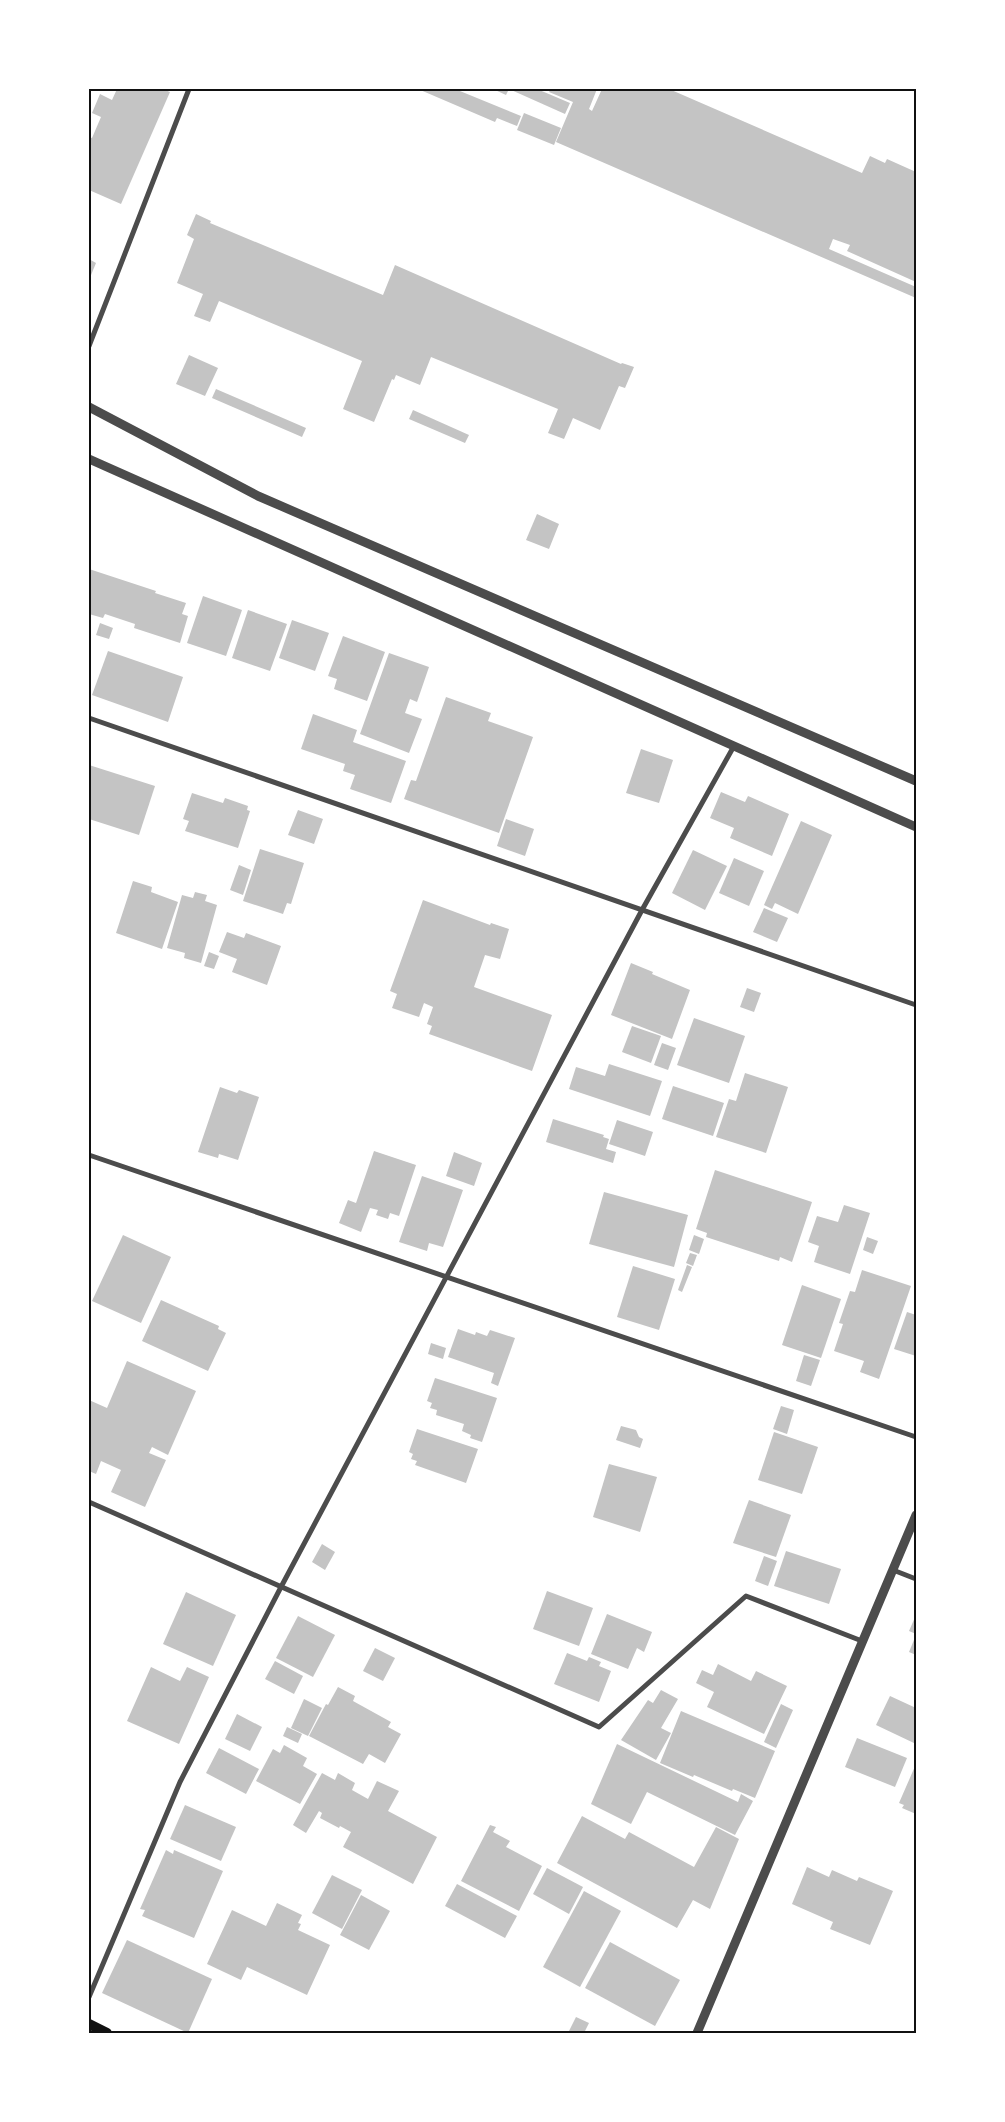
<svg xmlns="http://www.w3.org/2000/svg" width="1005" height="2122" font-family="Roboto,sans-serif">
	<style>
		.building { fill: #c4c4c4 }
		.lines { fill: none; stroke-linecap: round; stroke-linejoin: round }
		.minor { stroke: #4c4c4c; stroke-width: 5 }
		.tertiary { stroke: #4c4c4c; stroke-width: 9 }
		.secondary { stroke: #111; stroke-width: 10 }
		.neatline { fill: none; stroke: #111; stroke-width: 2 }
	</style>
	<rect width="100%" height="100%" fill="#fff"/>
	<!-- building -->
	<g class="building">
		<path d="M117,89H163L170,92L121,204L89,190V137L92,138L101,117L92,113L100,94L112,100Z"/>
		<path d="M418,89H455L521,116L517,126L497,118L495,122Z"/>
		<path d="M493,89H509L506,95Z"/>
		<path d="M509,89H537L570,103L565,114Z"/>
		<path d="M551,89H597L589,109L592,111L602,89H669L862,173L870,156L885,163L887,159L916,172V282L847,251L850,245L833,239L829,249L916,287V298L556,142L573,102L549,92Z"/>
		<path d="M524,113L561,128L554,145L517,130Z"/>
		<path d="M196,214L211,221L210,223L383,295L395,265L621,364L622,363L634,367L625,388L619,386L600,430L573,418L564,439L548,433L558,409L431,357L420,385L396,375L394,380L392,379L374,422L343,409L362,361L219,301L210,322L194,316L203,294L177,283L194,239L187,235Z"/>
		<path d="M89,259L96,263L89,280Z"/>
		<path d="M189,355L218,368L205,396L176,384Z"/>
		<path d="M216,389L306,428L302,437L212,398Z"/>
		<path d="M413,410L469,435L465,443L409,419Z"/>
		<path d="M537,514L559,524L549,549L526,540Z"/>
		<path d="M89,569L156,591L155,593L186,603L182,614L188,616L180,643L134,628L135,624L105,614L103,618L89,614Z"/>
		<path d="M203,596L242,610L226,656L187,643Z"/>
		<path d="M248,610L287,624L270,671L232,658Z"/>
		<path d="M292,620L329,633L315,671L279,658Z"/>
		<path d="M100,623L113,628L109,639L96,635Z"/>
		<path d="M343,636L385,652L367,701L334,689L337,679L328,676Z"/>
		<path d="M108,651L183,677L168,722L92,695Z"/>
		<path d="M389,653L429,667L417,702L410,699L405,713L422,719L409,753L360,734Z"/>
		<path d="M446,697L491,713L488,721L533,737L499,833L404,799L411,780L416,781Z"/>
		<path d="M313,714L357,730L353,742L406,761L391,803L350,789L355,775L343,771L345,764L301,749Z"/>
		<path d="M641,749L673,760L659,803L626,793Z"/>
		<path d="M89,765L155,786L139,835L89,819Z"/>
		<path d="M721,792L745,802L748,796L789,814L772,856L730,838L734,828L710,818Z"/>
		<path d="M192,793L223,803L225,798L248,806L247,810L250,811L238,848L185,831L189,821L183,819Z"/>
		<path d="M298,810L323,819L314,844L288,835Z"/>
		<path d="M506,819L534,829L525,856L497,846Z"/>
		<path d="M801,821L832,835L798,914L775,903L772,909L764,905Z"/>
		<path d="M260,849L304,863L291,904L287,903L283,914L243,901Z"/>
		<path d="M693,850L727,866L705,910L672,893Z"/>
		<path d="M734,858L764,871L749,906L719,893Z"/>
		<path d="M239,865L251,870L243,895L230,890Z"/>
		<path d="M133,881L152,887L151,892L178,902L162,949L116,933Z"/>
		<path d="M195,892L207,895L205,901L217,905L201,963L184,958L185,953L167,948L182,895L193,898Z"/>
		<path d="M423,900L490,925L491,923L509,929L500,959L485,955L474,987L552,1015L532,1071L429,1034L432,1026L427,1024L433,1007L424,1003L419,1017L392,1008L397,994L390,991Z"/>
		<path d="M764,908L788,918L777,942L753,932Z"/>
		<path d="M227,932L244,938L246,933L281,946L267,985L232,972L237,959L219,952Z"/>
		<path d="M209,952L219,956L214,969L204,966Z"/>
		<path d="M631,963L653,972L652,974L690,990L672,1039L611,1015Z"/>
		<path d="M747,988L761,993L754,1012L740,1007Z"/>
		<path d="M694,1018L745,1036L729,1083L677,1065Z"/>
		<path d="M632,1026L661,1036L651,1063L622,1052Z"/>
		<path d="M662,1043L676,1048L668,1070L654,1065Z"/>
		<path d="M609,1064L662,1081L650,1116L569,1089L576,1067L605,1076Z"/>
		<path d="M745,1073L788,1087L766,1153L716,1137L729,1099L736,1101Z"/>
		<path d="M673,1086L724,1103L713,1136L662,1119Z"/>
		<path d="M220,1087L237,1093L239,1090L259,1097L238,1160L219,1154L218,1158L198,1152Z"/>
		<path d="M553,1119L604,1135L603,1137L609,1139L606,1149L616,1152L613,1163L546,1142Z"/>
		<path d="M617,1120L653,1132L645,1156L609,1144Z"/>
		<path d="M374,1151L416,1165L399,1216L390,1213L388,1219L376,1215L378,1210L370,1208L361,1232L339,1223L348,1200L356,1203Z"/>
		<path d="M454,1152L482,1163L474,1186L446,1176Z"/>
		<path d="M715,1170L812,1202L792,1262L780,1257L779,1261L706,1237L707,1233L696,1229Z"/>
		<path d="M422,1176L463,1190L443,1247L429,1243L427,1251L399,1242Z"/>
		<path d="M604,1192L688,1215L674,1267L589,1244Z"/>
		<path d="M844,1205L870,1213L850,1274L814,1262L819,1246L808,1242L817,1216L838,1222Z"/>
		<path d="M123,1235L171,1257L141,1323L92,1301Z"/>
		<path d="M694,1235L704,1239L699,1254L689,1250Z"/>
		<path d="M867,1237L878,1241L873,1254L863,1250Z"/>
		<path d="M690,1253L697,1255L693,1266L686,1263Z"/>
		<path d="M687,1265L692,1267L682,1292L678,1290Z"/>
		<path d="M633,1266L675,1279L659,1330L617,1317Z"/>
		<path d="M862,1270L911,1286L879,1379L860,1372L864,1361L834,1351L843,1324L839,1323L850,1291L855,1292Z"/>
		<path d="M802,1285L841,1299L821,1358L782,1345Z"/>
		<path d="M161,1300L219,1326L218,1329L226,1333L208,1371L142,1341Z"/>
		<path d="M907,1312L916,1315V1356L894,1349Z"/>
		<path d="M458,1329L475,1335L476,1332L487,1336L490,1330L515,1338L498,1386L491,1383L494,1373L448,1357Z"/>
		<path d="M431,1343L446,1348L443,1359L428,1354Z"/>
		<path d="M804,1355L820,1360L811,1386L796,1381Z"/>
		<path d="M127,1361L196,1391L168,1455L152,1447L149,1453L166,1460L145,1507L111,1492L121,1470L101,1461L96,1474L89,1471V1400L107,1408Z"/>
		<path d="M435,1378L497,1398L482,1442L470,1438L471,1435L462,1431L464,1424L436,1415L437,1410L430,1408L432,1403L427,1401Z"/>
		<path d="M781,1406L794,1410L787,1434L773,1429Z"/>
		<path d="M621,1426L636,1430L639,1437L643,1439L640,1448L616,1440Z"/>
		<path d="M417,1429L478,1449L466,1483L415,1465L417,1461L411,1459L413,1454L409,1452Z"/>
		<path d="M774,1432L818,1447L802,1494L758,1480Z"/>
		<path d="M609,1464L657,1477L640,1532L593,1517Z"/>
		<path d="M749,1500L791,1515L776,1557L733,1543Z"/>
		<path d="M322,1544L335,1552L325,1570L312,1562Z"/>
		<path d="M786,1551L841,1569L829,1604L774,1586Z"/>
		<path d="M764,1556L777,1561L768,1586L755,1581Z"/>
		<path d="M547,1591L593,1608L579,1646L533,1629Z"/>
		<path d="M186,1592L236,1615L213,1666L163,1644Z"/>
		<path d="M607,1614L652,1632L644,1652L637,1648L628,1669L591,1654Z"/>
		<path d="M916,1615V1634L909,1631Z"/>
		<path d="M298,1616L335,1635L313,1677L276,1658Z"/>
		<path d="M916,1635V1655L909,1652Z"/>
		<path d="M375,1648L395,1658L383,1681L363,1671Z"/>
		<path d="M567,1653L587,1661L589,1657L601,1662L599,1666L611,1671L599,1702L554,1684Z"/>
		<path d="M275,1661L303,1676L294,1694L265,1679Z"/>
		<path d="M718,1664L751,1681L756,1671L787,1686L764,1734L707,1707L714,1692L696,1683L702,1670L713,1675Z"/>
		<path d="M151,1667L180,1681L187,1667L209,1677L179,1744L127,1721Z"/>
		<path d="M338,1687L355,1696L353,1701L391,1722L388,1727L401,1734L385,1763L369,1754L363,1764L309,1736L326,1704L328,1705Z"/>
		<path d="M661,1690L678,1699L661,1728L671,1733L656,1760L621,1740L648,1700L653,1703Z"/>
		<path d="M890,1696L916,1708V1744L876,1725Z"/>
		<path d="M304,1699L322,1708L308,1736L291,1728Z"/>
		<path d="M781,1704L793,1710L776,1748L764,1742Z"/>
		<path d="M681,1711L775,1751L755,1798L733,1789L732,1791L694,1775L693,1777L660,1763Z"/>
		<path d="M237,1714L262,1727L250,1751L225,1739Z"/>
		<path d="M287,1727L302,1734L298,1743L283,1736Z"/>
		<path d="M857,1738L907,1758L895,1787L845,1767Z"/>
		<path d="M617,1744L738,1802L741,1794L753,1801L735,1835L647,1792L631,1824L591,1804Z"/>
		<path d="M284,1745L307,1758L303,1766L317,1774L300,1804L256,1781L273,1749L280,1753Z"/>
		<path d="M219,1748L259,1769L246,1794L206,1773Z"/>
		<path d="M916,1764V1814L902,1808L904,1805L899,1803Z"/>
		<path d="M322,1773L335,1780L338,1773L355,1783L352,1790L368,1799L377,1781L399,1791L388,1811L437,1837L413,1884L343,1847L351,1832L340,1826L339,1828L320,1818L322,1813L319,1811L306,1833L293,1825Z"/>
		<path d="M185,1805L236,1827L221,1861L170,1839Z"/>
		<path d="M582,1816L625,1839L629,1832L694,1867L716,1827L739,1839L710,1909L693,1900L677,1928L557,1863Z"/>
		<path d="M490,1825L496,1827L493,1832L510,1841L506,1847L542,1866L519,1911L461,1881Z"/>
		<path d="M166,1850L173,1854L174,1850L223,1871L194,1938L142,1916L145,1910L140,1909Z"/>
		<path d="M807,1867L829,1877L832,1870L857,1881L859,1877L893,1891L870,1945L830,1929L833,1922L792,1904Z"/>
		<path d="M547,1868L583,1887L569,1914L533,1894Z"/>
		<path d="M332,1875L362,1890L342,1929L312,1913Z"/>
		<path d="M457,1884L517,1916L505,1938L445,1906Z"/>
		<path d="M584,1891L621,1911L580,1987L543,1967Z"/>
		<path d="M361,1895L390,1911L369,1950L340,1935Z"/>
		<path d="M277,1903L302,1915L298,1923L301,1924L298,1930L330,1945L307,1995L247,1967L241,1980L207,1964L232,1910L266,1926Z"/>
		<path d="M127,1940L212,1979L188,2033L102,1993Z"/>
		<path d="M610,1942L680,1980L655,2026L585,1988Z"/>
		<path d="M576,2017L589,2023L584,2033H568Z"/>
	</g>
	<g class="lines">
		<!-- minor -->
		<g class="minor">
			<path d="M89,346L189,89"/>
			<path d="M89,718L916,1005"/>
			<path d="M89,1155L916,1437"/>
			<path d="M89,1502L599,1727L746,1596L862,1641"/>
			<path d="M893,1570L916,1579"/>
			<path d="M89,1997L180,1782L281,1587L642,910L734,746"/>
		</g>
		<!-- tertiary -->
		<g class="tertiary">
			<path d="M89,407L258,496L916,781"/>
			<path d="M89,459L916,827"/>
			<path d="M697,2033L916,1515"/>
		</g>
		<!-- secondary -->
		<path class="secondary" d="M89,2024L107,2033"/>
	</g>
	<!-- border -->
	<rect width="1005" height="2122" fill="none" stroke="#ffffff" stroke-width="180"/>
	<rect x="90" y="90" width="825" height="1942" class="neatline"/>
</svg>
